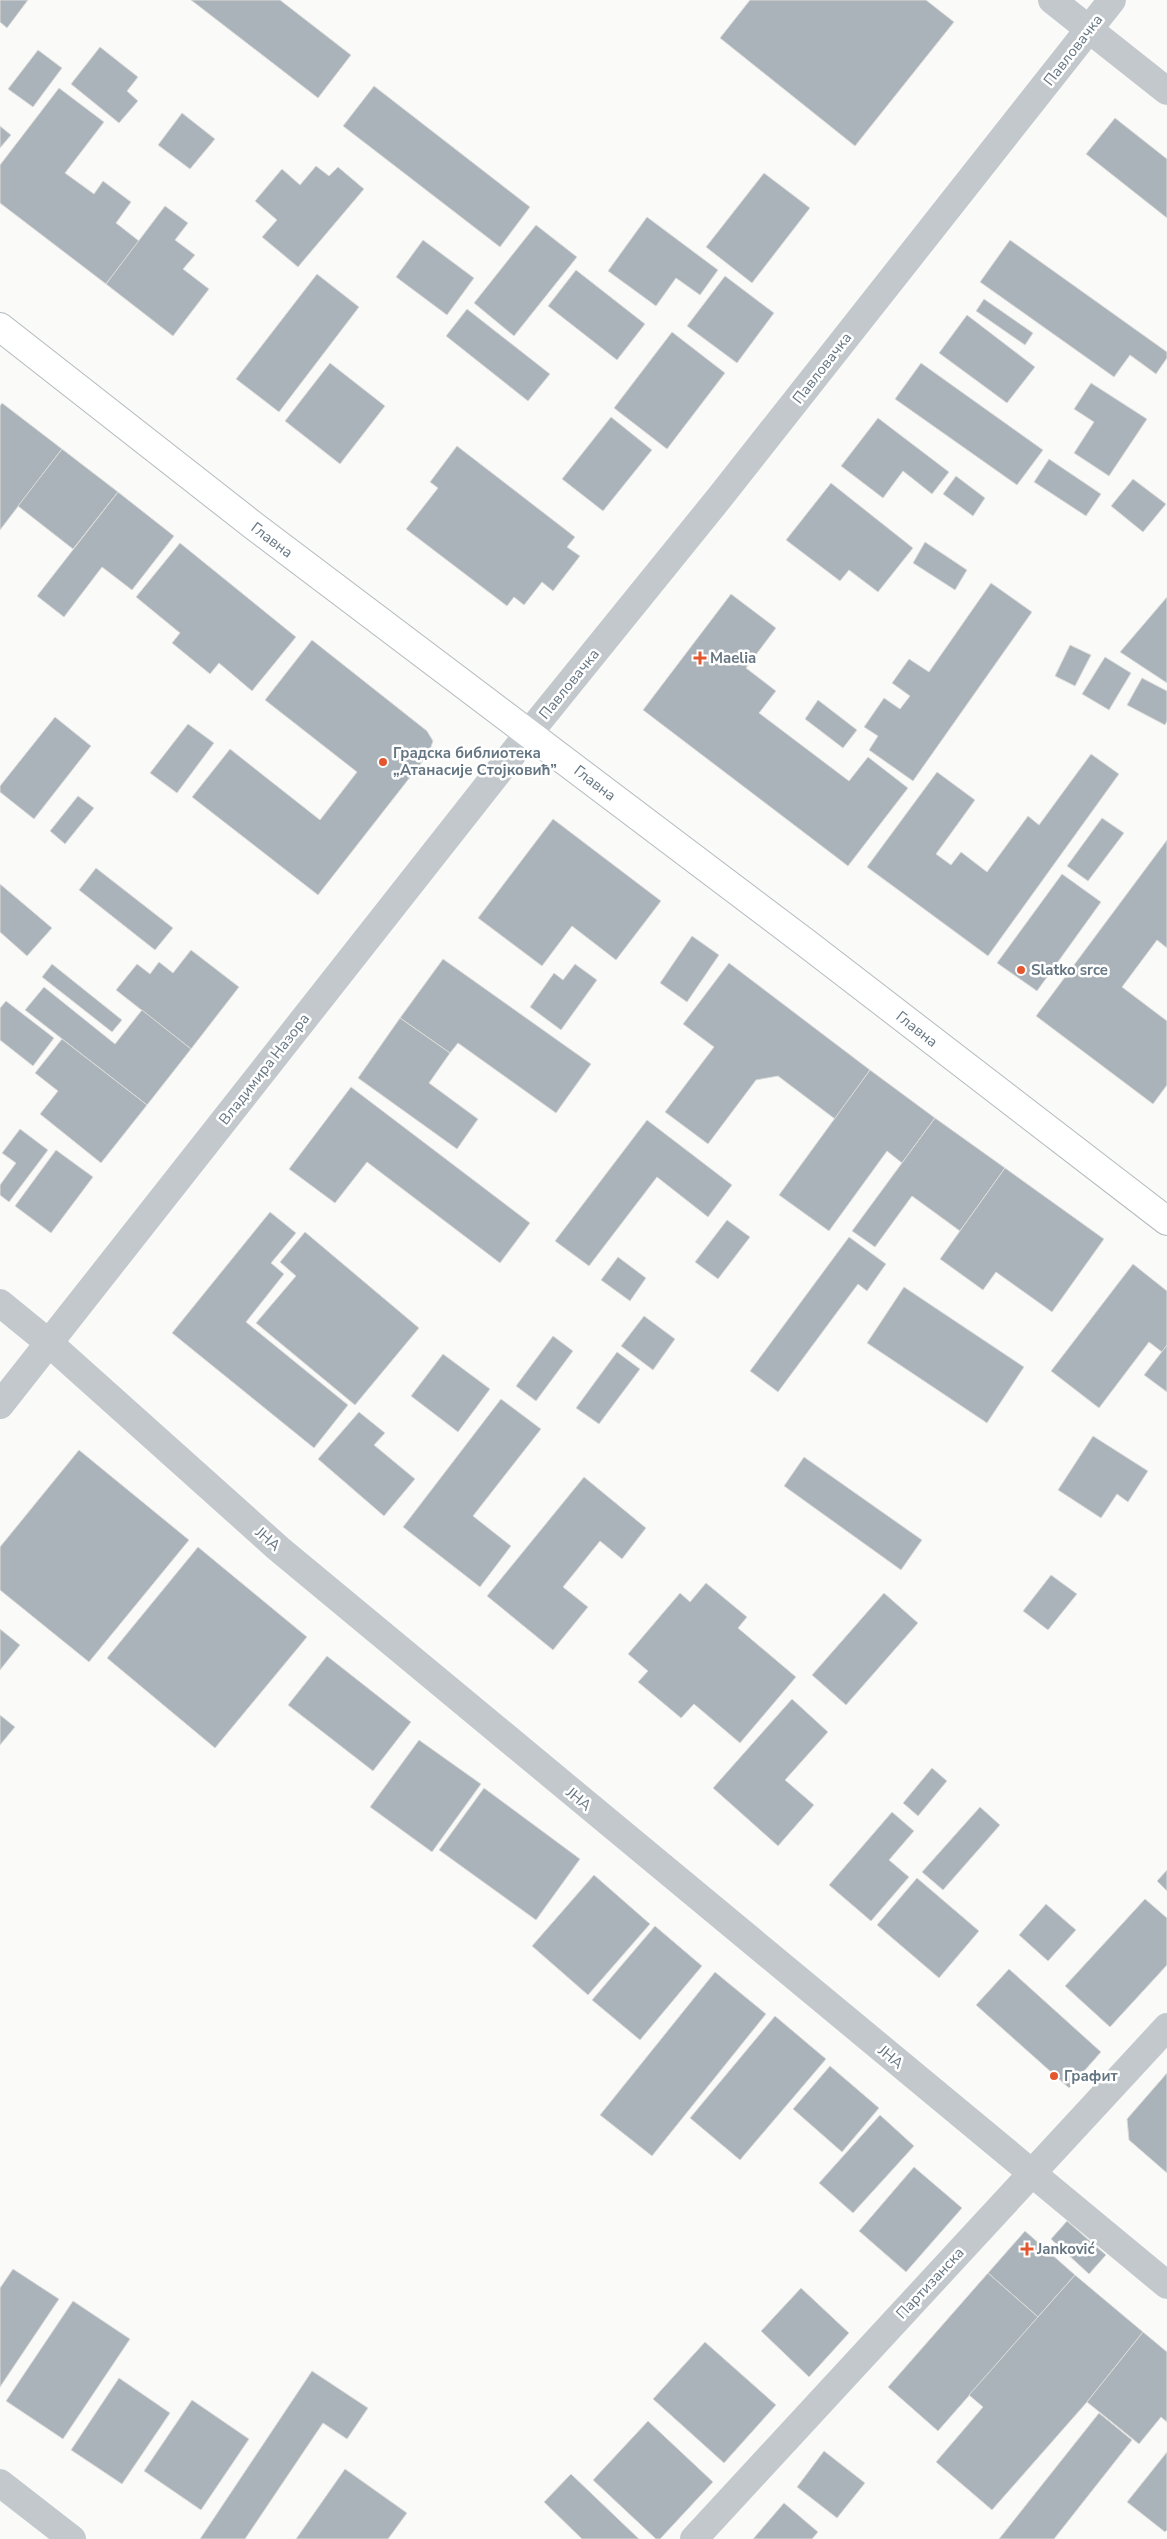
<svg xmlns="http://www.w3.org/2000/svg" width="1167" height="2539" font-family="'Nunito Sans',sans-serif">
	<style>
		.building { fill: #aab3b9; stroke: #dcdcda }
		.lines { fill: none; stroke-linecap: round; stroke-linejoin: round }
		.secondary-casing { stroke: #b3babf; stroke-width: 30 }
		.minor { stroke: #c3c8cc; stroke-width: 28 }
		.tertiary { stroke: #c3c8cc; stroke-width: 28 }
		.secondary { stroke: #fff; stroke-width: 28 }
		.poi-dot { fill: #e4572e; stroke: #fff; stroke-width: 2 }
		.labels { text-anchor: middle; stroke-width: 5; stroke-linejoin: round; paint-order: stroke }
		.street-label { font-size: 15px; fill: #657683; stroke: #fff }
		.poi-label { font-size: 15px; font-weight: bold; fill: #657683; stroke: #fff; text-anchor: start }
	</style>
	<rect width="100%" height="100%" fill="#fafaf8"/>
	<!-- building -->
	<g class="building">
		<path d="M0,0H28L7,28L0,22Z"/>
		<path d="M191,0H280L351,55L318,98Z"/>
		<path d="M750,0H926L954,22L855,146L720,38Z"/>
		<path d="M100,47L138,77L127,91L138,101L119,123L71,84Z"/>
		<path d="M38,50L62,68L33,107L8,89Z"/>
		<path d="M374,86L530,207L500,247L343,126Z"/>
		<path d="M59,88L104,122L65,173L94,194L103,181L131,202L116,223L139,241L106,284L0,203V165Z"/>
		<path d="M182,113L215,139L190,169L158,145Z"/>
		<path d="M1115,118L1167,159V218L1086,154Z"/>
		<path d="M0,126L11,135L0,148Z"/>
		<path d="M316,166L329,176L338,167L364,189L298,267L262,237L277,220L255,201L282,169L300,185Z"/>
		<path d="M764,173L810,208L752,283L706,247Z"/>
		<path d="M165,206L188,223L175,240L195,255L183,269L209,289L173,336L106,284Z"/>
		<path d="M647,217L718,270L700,295L676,278L656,306L608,271Z"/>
		<path d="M536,225L577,257L514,336L474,303Z"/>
		<path d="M423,240L474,278L447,315L396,277Z"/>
		<path d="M1010,240L1167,352V358L1156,374L1130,355L1114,377L980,282Z"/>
		<path d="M576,270L645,324L617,360L548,306Z"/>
		<path d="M317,274L359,307L279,412L236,379Z"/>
		<path d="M725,276L774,313L737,363L687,326Z"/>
		<path d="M984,299L1033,333L1025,345L976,311Z"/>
		<path d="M467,309L550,374L528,401L446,336Z"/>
		<path d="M967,315L1035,367L1007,403L939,353Z"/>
		<path d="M672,332L725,373L667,449L614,408Z"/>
		<path d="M330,363L385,406L340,464L285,421Z"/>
		<path d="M921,363L1043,450L1017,485L895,399Z"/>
		<path d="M1091,383L1147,419L1109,476L1074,453L1094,422L1074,409Z"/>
		<path d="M2,403L62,449L0,530V406Z"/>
		<path d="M611,417L652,450L603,511L562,479Z"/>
		<path d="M878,418L949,472L932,494L903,471L883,498L841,466Z"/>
		<path d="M457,446L575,537L567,547L580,556L553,591L542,582L524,605L514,597L507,606L406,529L438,488L430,482Z"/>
		<path d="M62,449L118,492L73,549L18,506Z"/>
		<path d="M1049,459L1101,494L1086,516L1034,482Z"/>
		<path d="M956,476L985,498L973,516L943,494Z"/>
		<path d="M1133,479L1166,504L1143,532L1111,506Z"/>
		<path d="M831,483L913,548L878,592L849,570L840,581L786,540Z"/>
		<path d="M118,492L174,536L132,590L102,567L64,617L37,596Z"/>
		<path d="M925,542L967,570L955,590L913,563Z"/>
		<path d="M180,543L296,637L252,691L219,663L210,674L172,643L180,633L136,597Z"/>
		<path d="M991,583L1032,612L913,781L869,750L878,736L864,727L884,698L900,709L910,696L892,683L909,659L929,672Z"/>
		<path d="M731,594L776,628L746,668L776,691L759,713L849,781L868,757L908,788L848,866L643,710Z"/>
		<path d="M1167,597V683L1120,652Z"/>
		<path d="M312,640L427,731L433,741L429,753L318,895L192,797L230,749L320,820L357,772L265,700Z"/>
		<path d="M1070,645L1091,655L1075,686L1055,676Z"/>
		<path d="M1105,657L1131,673L1109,710L1082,694Z"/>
		<path d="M1142,678L1167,691V721L1165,725L1127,705Z"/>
		<path d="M818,700L857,730L843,748L805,719Z"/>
		<path d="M55,717L91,746L34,819L0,792V786Z"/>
		<path d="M188,724L214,743L177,793L150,773Z"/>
		<path d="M1091,754L1119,774L988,956L867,867L937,772L975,800L936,854L951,865L961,852L987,872L1028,816L1039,825Z"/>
		<path d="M78,796L94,808L65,844L50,831Z"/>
		<path d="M1102,818L1124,833L1088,881L1067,866Z"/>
		<path d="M553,819L661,901L616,960L572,926L542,966L478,918Z"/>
		<path d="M1167,840V948L1157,940L1122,987L1167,1021V1085L1153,1104L1036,1016Z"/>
		<path d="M96,868L173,928L155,950L79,890Z"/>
		<path d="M1062,874L1101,902L1037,991L997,963Z"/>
		<path d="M0,884L52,928L27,956L0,932Z"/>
		<path d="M692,936L719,955L687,1002L660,983Z"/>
		<path d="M191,950L239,987L191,1049L116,990L137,964L150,974L159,962L173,973Z"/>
		<path d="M443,959L591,1064L556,1113L458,1043L450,1053L400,1018Z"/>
		<path d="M729,963L870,1070L835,1119L778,1076L756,1080L708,1144L665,1112L714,1047L683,1024Z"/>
		<path d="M52,964L122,1020L112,1032L42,977Z"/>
		<path d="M575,964L597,980L561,1030L530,1007L554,973L563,980Z"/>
		<path d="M44,987L115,1044L142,1010L191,1049L147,1105L25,1010Z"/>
		<path d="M6,1001L54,1038L33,1066L0,1040V1008Z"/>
		<path d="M400,1018L450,1053L429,1083L478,1119L457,1149L358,1078Z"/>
		<path d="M62,1039L147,1105L101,1163L40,1114L58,1091L35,1073Z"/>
		<path d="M870,1070L935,1118L902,1163L887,1151L829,1231L779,1195Z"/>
		<path d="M351,1087L530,1223L500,1263L367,1162L335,1203L289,1169Z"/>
		<path d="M935,1118L1005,1168L960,1231L912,1196L875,1247L852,1231Z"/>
		<path d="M647,1120L732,1185L708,1217L657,1177L589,1266L555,1241Z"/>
		<path d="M20,1129L48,1150L9,1202L0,1195V1185L16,1163L2,1153Z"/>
		<path d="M56,1150L93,1177L51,1233L15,1206Z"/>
		<path d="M1005,1168L1104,1239L1052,1312L996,1272L983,1290L940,1259Z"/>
		<path d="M270,1212L296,1233L271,1263L284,1274L246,1322L348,1405L314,1448L172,1333Z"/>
		<path d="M727,1220L750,1237L718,1279L695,1262Z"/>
		<path d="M305,1232L419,1328L355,1405L256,1323L296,1276L280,1262Z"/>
		<path d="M849,1237L886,1264L867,1291L858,1284L778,1392L750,1371Z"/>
		<path d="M618,1257L646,1278L630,1301L601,1280Z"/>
		<path d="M1133,1264L1167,1291V1345L1162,1352L1149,1342L1099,1408L1051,1371Z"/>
		<path d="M904,1287L1024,1367L987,1423L867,1343Z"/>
		<path d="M644,1316L675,1339L653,1370L621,1346Z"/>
		<path d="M553,1336L573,1351L536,1401L516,1386Z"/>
		<path d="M1167,1345V1392L1144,1375Z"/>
		<path d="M617,1352L640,1369L599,1424L576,1408Z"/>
		<path d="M443,1354L490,1389L458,1432L411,1396Z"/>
		<path d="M501,1399L541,1429L473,1516L511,1546L480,1587L403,1527Z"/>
		<path d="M359,1412L385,1433L374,1445L415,1479L384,1516L318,1459Z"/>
		<path d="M1093,1436L1148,1471L1128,1502L1117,1494L1101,1518L1058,1490Z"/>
		<path d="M79,1450L189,1540L89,1662L0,1590V1547Z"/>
		<path d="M804,1457L922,1540L901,1570L784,1486Z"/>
		<path d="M584,1477L646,1528L622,1559L600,1541L563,1587L588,1607L553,1650L487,1596Z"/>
		<path d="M198,1547L307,1637L215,1748L107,1658Z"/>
		<path d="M1051,1575L1077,1594L1048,1630L1023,1611Z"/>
		<path d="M706,1583L747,1617L738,1628L796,1677L740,1743L694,1704L681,1718L638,1682L648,1671L628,1654L680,1593L690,1602Z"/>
		<path d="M884,1593L918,1623L846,1705L812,1675Z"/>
		<path d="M0,1629L20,1645L0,1670Z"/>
		<path d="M327,1656L411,1722L373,1771L288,1705Z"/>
		<path d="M792,1699L828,1732L785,1780L814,1805L778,1846L713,1788Z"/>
		<path d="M0,1715L15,1727L0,1745Z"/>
		<path d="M419,1740L481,1784L432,1852L370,1807Z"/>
		<path d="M932,1768L947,1781L918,1816L903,1803Z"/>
		<path d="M484,1788L580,1859L536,1920L439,1850Z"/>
		<path d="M980,1807L1000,1825L943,1890L922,1872Z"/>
		<path d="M892,1812L914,1831L889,1860L909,1877L871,1921L829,1885Z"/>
		<path d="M1167,1870V1891L1157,1881Z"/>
		<path d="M594,1875L650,1924L588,1995L532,1946Z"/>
		<path d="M917,1878L979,1931L939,1978L877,1925Z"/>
		<path d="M1145,1899L1167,1918V1965L1110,2027L1065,1986Z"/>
		<path d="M1046,1904L1076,1930L1048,1961L1019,1935Z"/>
		<path d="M655,1926L702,1966L640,2040L592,2000Z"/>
		<path d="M1009,1969L1101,2052L1069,2088L976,2005Z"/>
		<path d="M715,1972L766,2014L652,2156L600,2115Z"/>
		<path d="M775,2016L826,2059L740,2160L690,2118Z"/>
		<path d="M830,2066L879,2108L842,2152L793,2109Z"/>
		<path d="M1167,2073V2173L1129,2140L1127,2119Z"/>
		<path d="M880,2115L914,2146L853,2213L819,2183Z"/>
		<path d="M914,2167L962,2208L906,2272L859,2231Z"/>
		<path d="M1067,2221L1106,2255L1089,2274L1051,2239Z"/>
		<path d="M1025,2231L1075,2275L1038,2317L988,2273Z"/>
		<path d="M13,2269L59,2299L0,2387V2288Z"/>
		<path d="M988,2273L1038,2317L938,2431L888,2387Z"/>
		<path d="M1075,2275L1143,2332L1087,2402L992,2510L936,2462L983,2407L969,2395Z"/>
		<path d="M801,2288L849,2333L809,2377L761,2331Z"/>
		<path d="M73,2301L130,2339L63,2439L6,2401Z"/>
		<path d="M1143,2332L1167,2352V2422L1161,2417L1139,2444L1087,2402Z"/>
		<path d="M705,2342L776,2405L724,2463L653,2399Z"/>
		<path d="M312,2371L368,2408L347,2439L323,2423L245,2539H200Z"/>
		<path d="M119,2378L170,2413L122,2484L71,2450Z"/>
		<path d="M192,2400L249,2439L201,2510L144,2471Z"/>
		<path d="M1099,2413L1132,2440L1054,2539H999Z"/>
		<path d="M648,2421L713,2482L660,2539H656L593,2480Z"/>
		<path d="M824,2451L865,2483L837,2518L797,2487Z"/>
		<path d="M1167,2452V2530L1165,2532L1127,2502Z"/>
		<path d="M345,2469L407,2513L388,2539H296Z"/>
		<path d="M571,2474L639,2539H582L544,2502Z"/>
		<path d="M784,2503L818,2532L812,2539H753Z"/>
	</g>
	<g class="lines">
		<!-- secondary casing -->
		<g class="secondary-casing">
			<path id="secondary" d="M0,327L254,526L806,943L1167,1221"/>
		</g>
		<!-- minor -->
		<g class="minor">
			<path d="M1052,0L1167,91"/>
			<path d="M0,1303L49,1343L279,1549L1167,2285"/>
			<path d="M0,2483L72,2539"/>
			<path d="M694,2539L1167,2027"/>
		</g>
		<!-- tertiary -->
		<path class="tertiary" d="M0,1405L529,733L720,497L1112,0"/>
		<!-- secondary -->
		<use href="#secondary" class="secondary"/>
	</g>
	<!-- markers -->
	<g class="poi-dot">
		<path d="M697.5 650.5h5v5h5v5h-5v5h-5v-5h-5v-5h5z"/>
		<circle cx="383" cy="762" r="5"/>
		<circle cx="1021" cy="970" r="5"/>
		<circle cx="1054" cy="2076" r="5"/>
		<path d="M1024.5 2241.5h5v5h5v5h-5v5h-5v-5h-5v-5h5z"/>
	</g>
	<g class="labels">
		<!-- street labels -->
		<g class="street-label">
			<text transform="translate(1073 50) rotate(-52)" y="5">Павловачка</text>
			<text transform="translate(822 368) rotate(-52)" y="5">Павловачка</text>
			<text transform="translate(272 540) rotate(37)" y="5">Главна</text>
			<text transform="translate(569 684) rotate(-51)" y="5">Павловачка</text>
			<text transform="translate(595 783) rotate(37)" y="5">Главна</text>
			<text transform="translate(917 1029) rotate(38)" y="5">Главна</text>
			<text transform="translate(264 1069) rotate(-52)" y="5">Владимира Назора</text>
			<text transform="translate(268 1539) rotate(41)" y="5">ЈНА</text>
			<text transform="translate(579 1799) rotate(40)" y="5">ЈНА</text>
			<text transform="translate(891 2057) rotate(40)" y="5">ЈНА</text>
			<text transform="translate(930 2283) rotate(-47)" y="5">Партизанска</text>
		</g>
		<!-- poi labels -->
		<g class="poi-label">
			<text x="710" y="663">Maelia</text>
			<text x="393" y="758">Градска библиотека<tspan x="393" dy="17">„Атанасије Стојковић”</tspan></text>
			<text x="1031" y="975">Slatko srce</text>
			<text x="1064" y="2081">Графит</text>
			<text x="1037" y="2254">Janković</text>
		</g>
	</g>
</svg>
